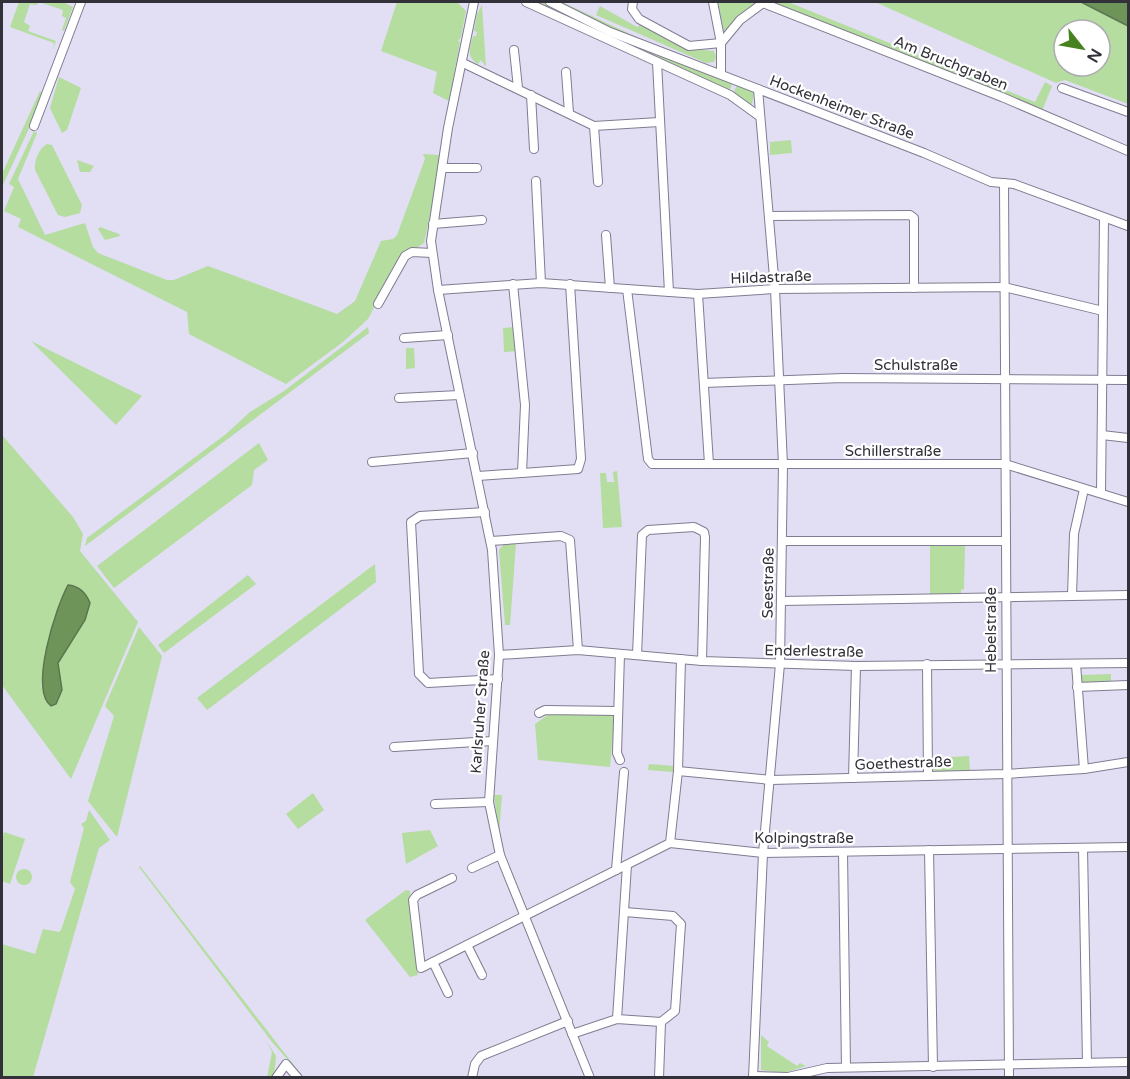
<svg xmlns="http://www.w3.org/2000/svg" width="1130" height="1079" font-family="'Varela Round',sans-serif">
	<style>
		.green { fill: #b4dd9f; fill-rule: evenodd }
		.water { fill: #6e9459; stroke: #5c764f; stroke-width: 1.5 }
		.lines { fill: none; stroke-linecap: round; stroke-linejoin: round }
		.minor-casing { stroke: #807c91; stroke-width: 10 }
		.minor { stroke: #fff; stroke-width: 8 }
		.labels { text-anchor: middle; stroke-width: 4.5; stroke-linejoin: round; paint-order: stroke }
		.street-label { font-size: 15px; fill: #323039; stroke: #fff }
	</style>
	<rect width="100%" height="100%" fill="#e2def4"/>
	<!-- green -->
	<g class="green">
		<path d="M19,2H38L37,5L30,4L24,22L30,26L28,31L56,41L53,49L54,43L10,27Z"/>
		<path d="M39,2H63L73,7L64,31L62,30L66,18L62,16L63,10Z"/>
		<path d="M397,2H457L466,11L461,37L458,41L460,42L449,101L433,93L437,72L381,51Z"/>
		<path d="M532,2H543L642,48L733,82L729,92Z"/>
		<path d="M557,2H562L683,59L609,28Z"/>
		<path d="M718,2H754L757,3L724,33Z"/>
		<path d="M769,2H788L1035,102L1045,82L1052,86L1042,111Z"/>
		<path d="M875,2H1080L1128,26V104L1065,80L1056,83ZM1064,30H1100V66H1064Z"/>
		<path d="M482,5L486,67L481,60L478,64C466,57 470,48 473,36H476L477,32L474,31L477,14Z"/>
		<path d="M600,6L637,27L640,25L693,49L714,51L716,57L714,62L706,63L596,15Z"/>
		<path d="M59,77L81,88L67,130L62,133L50,108Z"/>
		<path d="M738,83L754,92L752,105L733,94Z"/>
		<path d="M40,91L44,96L2,187V174Z"/>
		<path d="M34,131L37,133L18,179L45,235L85,223L93,247L98,253L167,280H174L208,266L337,314L355,301L381,241L393,239L397,235L425,159L423,154L439,155L442,159L424,243L399,259L368,319L343,342L286,384L189,334L187,312L18,227L21,219L4,211L14,187L9,184Z"/>
		<path d="M791,140L792,153L770,155V142Z"/>
		<path d="M47,144L52,145L82,205L80,213L65,217L58,215L35,170C34,161 39,148 47,144Z"/>
		<path d="M77,160L94,166L90,172H80Z"/>
		<path d="M100,227L119,234L120,236L105,240L98,229Z"/>
		<path d="M368,327L369,333L85,546L87,538L226,434L250,412L284,391Z"/>
		<path d="M515,327L517,351L504,352L503,328Z"/>
		<path d="M31,341L142,396L116,425Z"/>
		<path d="M406,348H414L415,368L406,369Z"/>
		<path d="M2,435L73,517L83,534L80,551L138,622L71,779L2,685ZM68,585L90,603L85,620L41,688C46,653 51,616 68,585Z"/>
		<path d="M259,443L268,460L254,470L252,485L114,588L97,566Z"/>
		<path d="M617,471L622,527L603,528L600,473H606L607,482H614L613,472Z"/>
		<path d="M505,543H516L510,625H505L499,550Z"/>
		<path d="M930,545H965L964,589L961,590V595H930Z"/>
		<path d="M375,564L376,582L207,710L197,698Z"/>
		<path d="M248,575L256,584L164,653L158,645Z"/>
		<path d="M139,627L162,656L117,837L88,801L114,716L105,706Z"/>
		<path d="M1111,674V683L1082,685V675Z"/>
		<path d="M549,714H615L610,767L538,760L535,724Z"/>
		<path d="M969,756L970,771L936,772L932,769V758Z"/>
		<path d="M649,764L674,766L673,772L648,770Z"/>
		<path d="M313,793L324,810L298,829L286,814Z"/>
		<path d="M494,795H502L499,834Z"/>
		<path d="M89,810L110,840L99,848L33,1077H2V944L35,954L43,929L59,932L61,930L75,889L70,882L84,828L81,824L86,821Z"/>
		<path d="M430,830L438,846L406,864L402,833Z"/>
		<path d="M4,832L25,839L10,884L2,881V841Z"/>
		<path d="M139,867L140,866L303,1077L272,1042Z"/>
		<circle cx="24" cy="877" r="8"/>
		<path d="M406,890L410,891L418,975L410,977L365,920Z"/>
		<path d="M761,1035L769,1042L767,1046L797,1066L800,1063L806,1066L784,1073L761,1070Z"/>
		<path d="M267,1042L276,1056L274,1077L267,1078L272,1052Z"/>
	</g>
	<!-- water -->
	<g class="water">
		<path d="M1081,2H1128V26Z"/>
		<path d="M68,585C79,586 86,593 90,603L85,620L58,663L62,690L56,704L51,706C29,689 56,607 68,585Z"/>
	</g>
	<g class="lines">
		<!-- minor casing -->
		<g class="minor-casing">
			<g id="minor">
				<path d="M474,2L448,128L431,241L438,290L492,550L499,655L489,802L500,855L590,1078"/>
				<path d="M526,2L730,95L759,116"/>
				<path d="M550,2L610,32L924,153L991,182L1014,184L1128,226"/>
				<path d="M633,2L632,9L639,19L689,46L721,43"/>
				<path d="M713,2L721,43V74"/>
				<path d="M721,43L740,20L763,3L1002,97L1128,151"/>
				<path d="M514,50L518,88"/>
				<path d="M657,62L669,292"/>
				<path d="M463,63L594,126L659,122"/>
				<path d="M566,72L569,113"/>
				<path d="M1062,88L1128,112"/>
				<path d="M531,95L534,149"/>
				<path d="M34,126L81,2"/>
				<path d="M594,126L598,182"/>
				<path d="M442,168H477"/>
				<path d="M536,181L541,283"/>
				<path d="M1004,183L1009,1078"/>
				<path d="M769,216L910,215L914,218V288"/>
				<path d="M433,224L482,220"/>
				<path d="M606,235L610,288"/>
				<path d="M513,284L525,405L522,473"/>
				<path d="M627,289L648,459L652,464H1005L1128,502"/>
				<path d="M438,290L541,283L698,294L775,289L1004,287L1103,311"/>
				<path d="M698,294L709,464"/>
				<path d="M378,304L405,256L412,252L432,253"/>
				<path d="M404,338L448,335"/>
				<path d="M704,383L843,378L1128,380"/>
				<path d="M399,398L459,395"/>
				<path d="M1102,435L1128,438"/>
				<path d="M372,462L473,453"/>
				<path d="M478,476L578,469L581,459L570,284"/>
				<path d="M1101,493L1104,218"/>
				<path d="M485,512L420,516L411,522L419,674L428,683L498,679"/>
				<path d="M491,541L561,536L570,540L578,650"/>
				<path d="M782,541H1005"/>
				<path d="M1072,596L1074,534L1084,489"/>
				<path d="M781,601L1128,595"/>
				<path d="M620,654L617,753L620,760"/>
				<path d="M499,655L578,650L702,661L856,666L1128,663"/>
				<path d="M637,655L642,535L648,530L694,527L704,532L705,537L702,661"/>
				<path d="M927,664L928,776"/>
				<path d="M1076,664L1084,769"/>
				<path d="M1077,687L1128,685"/>
				<path d="M539,713L545,710L618,711"/>
				<path d="M394,747L492,741"/>
				<path d="M678,771L771,780L1006,774L1084,769L1128,762"/>
				<path d="M853,778L856,666"/>
				<path d="M435,804L489,802"/>
				<path d="M670,843L678,771L681,659"/>
				<path d="M1083,848L1087,1063"/>
				<path d="M929,850L933,1067"/>
				<path d="M843,852L846,1067"/>
				<path d="M472,868L500,855"/>
				<path d="M616,870L624,772"/>
				<path d="M452,878L417,895L413,900L421,968L670,843L763,853L1128,847"/>
				<path d="M467,945L482,975"/>
				<path d="M433,962L448,993"/>
				<path d="M617,1019L627,865"/>
				<path d="M572,1034L617,1019L661,1022L675,1011L681,924L673,916L625,912"/>
				<path d="M753,1076L788,1077L827,1068L1128,1062"/>
				<path d="M276,1078L286,1064L298,1078"/>
				<path d="M472,1078L475,1064L481,1056L568,1021"/>
				<path d="M659,1078L661,1022"/>
				<path d="M753,1078L763,853L780,664L783,465L775,289L758,89"/>
			</g>
		</g>
		<!-- minor -->
		<use href="#minor" class="minor"/>
	</g>
	<g class="labels">
		<!-- street labels -->
		<g class="street-label">
			<text transform="translate(951 63) rotate(22)" y="5">Am Bruchgraben</text>
			<text transform="translate(842 107) rotate(21)" y="5">Hockenheimer Straße</text>
			<text transform="translate(771 277) rotate(-2)" y="5">Hildastraße</text>
			<text x="916" y="370">Schulstraße</text>
			<text x="893" y="456">Schillerstraße</text>
			<text transform="translate(768 583) rotate(-89)" y="5">Seestraße</text>
			<text transform="translate(991 630) rotate(-90)" y="5">Hebelstraße</text>
			<text transform="translate(814 651) rotate(1)" y="5">Enderlestraße</text>
			<text transform="translate(480 712) rotate(-86)" y="5">Karlsruher Straße</text>
			<text transform="translate(903 763) rotate(-2)" y="5">Goethestraße</text>
			<text x="804" y="843">Kolpingstraße</text>
		</g>
	</g>
	<!-- border -->
	<rect width="1130" height="1079" fill="none" stroke="#323039" stroke-width="6"/>
	<!-- north arrow -->
	<g transform="translate(1082 48) rotate(121)"><circle r="28" fill="#ffffff" stroke="#adacb0" stroke-width="1.5"/>
	<path d="M0-4.5L10 22L0 15L-10 22Z" fill="#48821e"/>
	<text y="-9" font-size="16" font-weight="bold" text-anchor="middle" fill="#323039">N</text>
	</g>
</svg>
